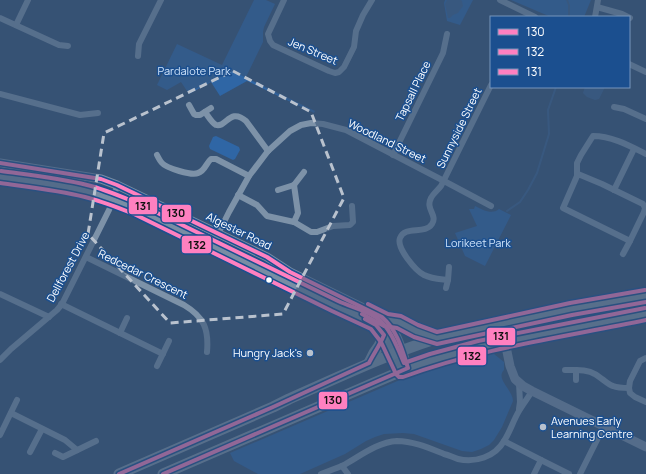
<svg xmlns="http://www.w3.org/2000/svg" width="646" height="474" font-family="Manrope,sans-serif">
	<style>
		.green { fill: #2f66a5 }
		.water { fill: #3b618d }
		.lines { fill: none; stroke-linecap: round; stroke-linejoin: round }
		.stream { stroke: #3b618d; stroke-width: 2 }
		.street { stroke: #7d92a8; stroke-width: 6 }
		.secondary { stroke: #798da4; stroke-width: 9 }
		.highway { stroke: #7e92a7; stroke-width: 11 }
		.bus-1-casing { stroke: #1b4f8f; stroke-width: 7 }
		.bus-2-casing { stroke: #1b4f8f; stroke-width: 7 }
		.bus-3-casing { stroke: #1b4f8f; stroke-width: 7 }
		.bus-1 { stroke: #ff80c0; stroke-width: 4 }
		.bus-2 { stroke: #ff80c0; stroke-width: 4 }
		.bus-3 { stroke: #ff80c0; stroke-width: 4 }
		.marked { fill: none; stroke: #b9c2ce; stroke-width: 3; stroke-dasharray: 8 5; stroke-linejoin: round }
		.bus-dot { fill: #fff; stroke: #1b4f8f; stroke-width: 1.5 }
		.poi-dot { fill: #b9c2ce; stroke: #1b4f8f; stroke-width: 1.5 }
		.labels { text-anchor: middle; stroke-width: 3; stroke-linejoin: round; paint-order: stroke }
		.street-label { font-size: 11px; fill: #fff; stroke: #1b4f8f }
		.park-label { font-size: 11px; fill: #cfe3fa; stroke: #1b4f8f }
		.poi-label { font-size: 11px; fill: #fff; stroke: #1b4f8f; text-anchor: end }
		.line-badge { stroke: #1b4f8f; stroke-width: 1.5 }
		.pale-badge-label { font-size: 11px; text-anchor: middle; font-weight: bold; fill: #111 }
	</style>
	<rect width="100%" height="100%" fill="#365274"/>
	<!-- green -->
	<g class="green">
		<path d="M254,0H266L275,4L264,27L263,32V42L246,77L315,111L314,113L247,81L220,96L211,82L189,94L181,82L167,90L157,85L177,44L222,65Z"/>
		<path d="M445,0H473L460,25L447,21L444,3Z"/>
		<path d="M511,0H591L584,17H551Z"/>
		<path d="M216,136L239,147L240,150L235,159L233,160L210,149L209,146L213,137Z"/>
		<path d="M475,206C483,210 492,215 499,209L511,215L485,266L465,256L455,233L477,226L469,209H474Z"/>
		<path d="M486,353L494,354L504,362V370C495,379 513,390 513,401L502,427L494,440L489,445L481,449L472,452L462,451L414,434L403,433L384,434L375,437L366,441L345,454L300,474H258L234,461L230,453L423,370L453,360Z"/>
	</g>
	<!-- water -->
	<g class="water">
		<path d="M447,0H461L462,1L463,6L458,13L453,15L450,18H448L445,4Z"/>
		<path d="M585,87H605L599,99L595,100L587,97L583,93Z"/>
	</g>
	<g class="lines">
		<!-- stream -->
		<g class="stream">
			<path d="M567,0L569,5V17"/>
			<path d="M507,211L520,202L528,190L537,173L549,134L548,110L556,87"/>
		</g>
		<!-- street -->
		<g class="street">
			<path d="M284,0L268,34L270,41L273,45L329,71L335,73L339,72L344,67L354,47L356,31L363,15L372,0"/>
			<path d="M500,0L535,17"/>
			<path d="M597,7L622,14L630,18"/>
			<path d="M595,17L598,0"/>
			<path d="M0,18L59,45L68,46"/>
			<path d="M16,25L28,0"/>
			<path d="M138,56L139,44L161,0"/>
			<path d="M629,64L646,72"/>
			<path d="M0,94L80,115L98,113"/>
			<path d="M189,105L194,114L196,115H200L211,108"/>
			<path d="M614,107L624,109L646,119"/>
			<path d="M205,112C208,116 212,123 216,125C226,128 230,107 246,121L268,151"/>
			<path d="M157,155C158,157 160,161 162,163C166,168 192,176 198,173C205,171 206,163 211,159H216L249,176"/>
			<path d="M393,155L443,53L447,34"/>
			<path d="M578,174L602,184L643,204L645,208L644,212L630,241L563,208L577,176V163L581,155L593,136C612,136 630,146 646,154"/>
			<path d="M294,185L298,213L294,222"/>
			<path d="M278,190L294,185L304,172"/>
			<path d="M614,190L634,149"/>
			<path d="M238,195L257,205L267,216L294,222L311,232H317L333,226L350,225L353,222L352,206"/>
			<path d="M212,246L229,212L249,176L268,151L290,131L301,125L311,123L323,124L346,130L444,181L491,206"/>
			<path d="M623,254L630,241"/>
			<path d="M86,257L184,305C204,317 209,329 207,352"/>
			<path d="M448,280C440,279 432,279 424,275C416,271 396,248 400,238C405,225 425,235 432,224C438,215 425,209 431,198C433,194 438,190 441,186L491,85"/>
			<path d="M446,288L448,280L449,267"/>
			<path d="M0,294L49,317"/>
			<path d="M61,304L163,354"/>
			<path d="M120,333L127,318"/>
			<path d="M646,358L640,361L630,381L629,388L630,393L635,397L646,402"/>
			<path d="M0,360L11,349L57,310L62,304L109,210L113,200L117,185"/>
			<path d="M157,366L169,341"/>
			<path d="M565,370H576V380"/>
			<path d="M576,370C587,370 594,372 602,379C606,382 609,385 613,386C618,388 624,388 629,388"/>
			<path d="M519,383L520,402L519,409"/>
			<path d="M11,413L65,440L77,450"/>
			<path d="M0,435L17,400"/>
			<path d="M504,441L541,460L534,474"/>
			<path d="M30,452L42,429"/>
			<path d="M55,453L63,457L96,441"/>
			<path d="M541,460L569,474"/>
			<path d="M342,466L348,474"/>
			<path d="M321,474C329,471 337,468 344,465C360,456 378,442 397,441C413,441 429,448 444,454C449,455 454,458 458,459C475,463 495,457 504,441C510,432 513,421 519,411C523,404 528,398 532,391"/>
			<path d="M580,474L604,426"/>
		</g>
		<!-- secondary -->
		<g class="secondary">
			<path d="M0,163L101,179L117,185L267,257L290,272L382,317C397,328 402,351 408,368"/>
			<path d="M0,177C26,181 52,183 77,189C97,193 115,200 134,208L335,306C345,311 366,318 375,324C386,333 395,358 401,371"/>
			<path d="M505,342L510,366L515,379L523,386L532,391L646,447"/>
		</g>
		<!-- highway -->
		<g class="highway">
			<path d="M386,320L399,322L416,331L437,338"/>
			<path d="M369,363L374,353L379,346L384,335"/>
			<path d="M119,474L273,407L289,399C337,378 385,355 435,339C463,330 492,325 521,320C562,311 604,303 646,296"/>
			<path d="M163,474L376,382L416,365L450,355L485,346L646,314"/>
		</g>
		<!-- bus-1 casing -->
		<g class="bus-1-casing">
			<g id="bus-1">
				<path d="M0,163L101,179L117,185L267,257L290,272L382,317C397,330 402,349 408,368L163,474"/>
				<path d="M119,474L273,407L369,363C374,353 380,345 384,335L376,325L365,319"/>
			</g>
		</g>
		<!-- bus-2 casing -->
		<g class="bus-2-casing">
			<g id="bus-2">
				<path d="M0,183C28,187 57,190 85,197C101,201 116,207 132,213L332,311L371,329L381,342L396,374L399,377H403C481,348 565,337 646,320"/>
				<path d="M362,314L384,326L397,328L414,337L437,344L572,315L646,302"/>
			</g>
		</g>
		<!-- bus-3 casing -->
		<g class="bus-3-casing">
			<g id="bus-3">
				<path d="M1,171C30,175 59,178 87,185C104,189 120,196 137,203L338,301C351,307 365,310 377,318C390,327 398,349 404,363L430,354L478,341L645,308"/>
				<path d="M368,304L388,314L401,316L418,325L437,332L570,303L645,290"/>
			</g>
		</g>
		<!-- bus-1 -->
		<use href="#bus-1" class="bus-1"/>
		<!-- bus-2 -->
		<use href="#bus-2" class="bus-2"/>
		<!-- bus-3 -->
		<use href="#bus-3" class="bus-3"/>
	</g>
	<!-- marked area -->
	<path d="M0 0H646V474H0ZM233,71L311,112L344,198L283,314L170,323L88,234L104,133Z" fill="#365274" fill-opacity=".55" fill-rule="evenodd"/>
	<path class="marked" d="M233,71L311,112L344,198L283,314L170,323L88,234L104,133Z"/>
	<!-- markers -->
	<circle class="bus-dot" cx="269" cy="280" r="3.5"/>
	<g class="poi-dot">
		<circle cx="310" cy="353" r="4"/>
		<circle cx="543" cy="427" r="4"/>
	</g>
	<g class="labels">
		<!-- street labels -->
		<g class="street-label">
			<text transform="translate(313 51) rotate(23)" y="4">Jen Street</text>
			<text transform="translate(413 91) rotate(-64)" y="4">Tapsall Place</text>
			<text transform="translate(459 128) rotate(-64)" y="4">Sunnyside Street</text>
			<text transform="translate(387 141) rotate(26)" y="4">Woodland Street</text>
			<text transform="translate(239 231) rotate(26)" y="4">Algester Road</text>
			<text transform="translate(68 267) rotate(-62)" y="4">Dellforest Drive</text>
			<text transform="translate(143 274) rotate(26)" y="4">Redcedar Crescent</text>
		</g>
		<!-- park labels -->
		<g class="park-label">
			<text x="194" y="75">Pardalote Park</text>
			<text x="478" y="247">Lorikeet Park</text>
		</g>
		<!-- poi labels -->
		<g class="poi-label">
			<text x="302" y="357">Hungry Jack's</text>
			<text x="551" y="425" text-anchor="start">Avenues Early<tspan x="551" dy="13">Learning Centre</tspan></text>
		</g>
	</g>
	<g class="line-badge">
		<rect x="128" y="196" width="30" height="19" rx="4" fill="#ff80c0"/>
		<rect x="161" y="204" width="31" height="19" rx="4" fill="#ff80c0"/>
		<rect x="181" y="235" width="31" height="19" rx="4" fill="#ff80c0"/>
		<rect x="486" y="327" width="30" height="19" rx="4" fill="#ff80c0"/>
		<rect x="457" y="346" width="30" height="20" rx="4" fill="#ff80c0"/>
		<rect x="318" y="391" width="30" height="19" rx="4" fill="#ff80c0"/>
	</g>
	<g class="pale-badge-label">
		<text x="143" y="210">131</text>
		<text x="176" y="217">130</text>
		<text x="197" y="249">132</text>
		<text x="501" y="340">131</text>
		<text x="472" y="360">132</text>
		<text x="333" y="404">130</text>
	</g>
	<!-- legend -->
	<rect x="490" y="16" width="140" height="72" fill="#1b4f8f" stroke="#7695bc"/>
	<rect x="498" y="29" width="20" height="6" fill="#ff80c0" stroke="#7695bc"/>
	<text x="526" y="36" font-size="12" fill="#ffffff">130</text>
	<rect x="498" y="49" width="20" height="6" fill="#ff80c0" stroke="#7695bc"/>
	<text x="526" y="56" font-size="12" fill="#ffffff">132</text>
	<rect x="498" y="69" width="20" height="6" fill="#ff80c0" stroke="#7695bc"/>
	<text x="526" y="76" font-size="12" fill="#ffffff">131</text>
</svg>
